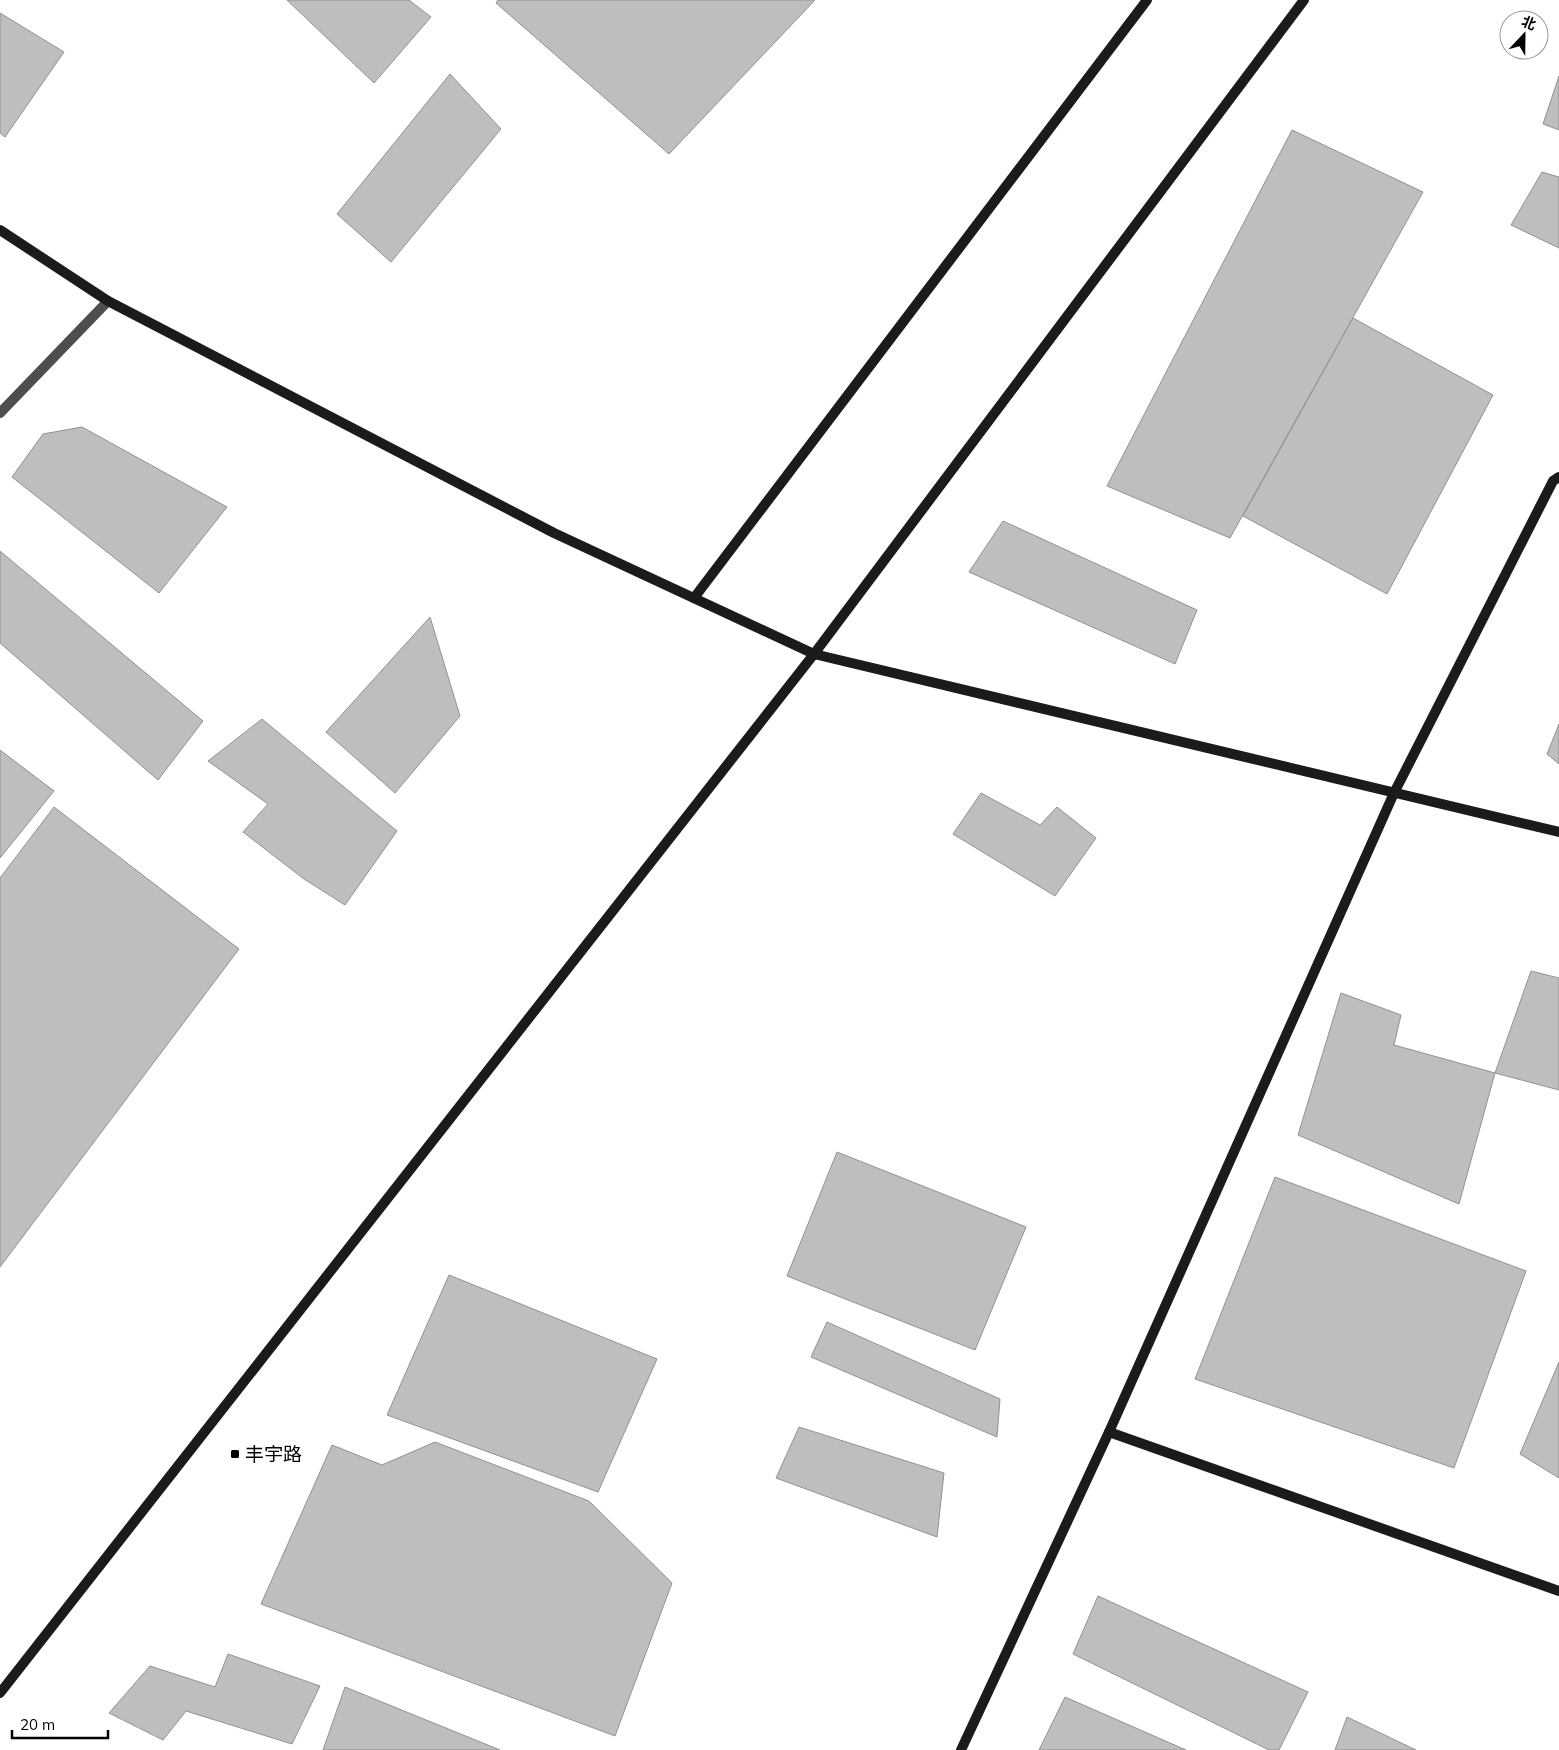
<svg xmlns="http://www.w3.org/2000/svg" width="1559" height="1750" font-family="Mulish,'Noto Sans SC',sans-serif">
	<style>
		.building { fill: #bebebe; stroke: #929292 }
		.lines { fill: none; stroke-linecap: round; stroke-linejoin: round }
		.street { stroke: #4e4e4e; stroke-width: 10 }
		.secondary { stroke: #1b1b1b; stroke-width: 10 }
		.poi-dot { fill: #000; stroke: #fff; stroke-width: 2 }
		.labels { text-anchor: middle; stroke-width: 4.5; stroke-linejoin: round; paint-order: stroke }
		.poi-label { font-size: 19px; fill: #000; stroke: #fff; text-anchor: start }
	</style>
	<rect width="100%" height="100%" fill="#fff"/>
	<!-- building -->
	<g class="building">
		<path d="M287,0H409L431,17L374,83Z"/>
		<path d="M498,0H815L669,154L496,3Z"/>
		<path d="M0,13L64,52L5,137L0,133Z"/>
		<path d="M450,74L501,129L391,262L337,214Z"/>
		<path d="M1559,76V130L1543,124Z"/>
		<path d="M1292,130L1423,192L1230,538L1107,486Z"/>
		<path d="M1542,172L1559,177V248L1511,225Z"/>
		<path d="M1353,318L1493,395L1387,594L1243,516Z"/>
		<path d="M82,427L227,507L159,593L12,477L43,434Z"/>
		<path d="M1003,521L1197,610L1175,664L969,572Z"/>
		<path d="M0,551L203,721L158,780L0,643Z"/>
		<path d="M430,617L460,716L395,793L326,732Z"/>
		<path d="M262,719L397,831L345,905L304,879L243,832L268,804L208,761Z"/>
		<path d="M1559,724V764L1547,754Z"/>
		<path d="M0,750L54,791L0,858Z"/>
		<path d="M981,793L1040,825L1057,807L1096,838L1055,896L953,834Z"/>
		<path d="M54,807L239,949L0,1267V878Z"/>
		<path d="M1531,971L1559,978V1090L1495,1073Z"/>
		<path d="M1341,993L1401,1015L1394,1045L1495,1073L1459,1204L1298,1135Z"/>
		<path d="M837,1152L1026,1227L975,1350L787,1276Z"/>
		<path d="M1275,1177L1526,1271L1454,1468L1195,1379Z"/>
		<path d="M449,1275L657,1359L598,1492L387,1415Z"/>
		<path d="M827,1322L1000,1399L997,1437L811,1357Z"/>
		<path d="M1559,1362V1478L1520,1454Z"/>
		<path d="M799,1427L944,1473L937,1537L776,1478Z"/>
		<path d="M435,1442L589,1501L672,1583L615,1736L261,1604L332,1445L382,1465Z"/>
		<path d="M1098,1596L1308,1692L1279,1750H1269L1073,1654Z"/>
		<path d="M228,1654L320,1686L292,1744L186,1711L163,1740L109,1713L150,1666L215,1687Z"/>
		<path d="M345,1687L500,1750H323Z"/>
		<path d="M1065,1697L1186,1750H1039Z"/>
		<path d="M1347,1717L1416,1750H1335Z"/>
	</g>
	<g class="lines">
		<!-- street -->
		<path class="street" d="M0,413L108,301"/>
		<!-- secondary -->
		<g class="secondary">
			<path d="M0,230L108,301L554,533L814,654L1559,832"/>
			<path d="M694,598L1147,0"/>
			<path d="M1109,1432L1559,1591"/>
			<path d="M0,1693L814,654L1304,0"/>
			<path d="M961,1750L1109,1432L1394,793L1553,481L1559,477"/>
		</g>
	</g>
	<!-- markers -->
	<rect class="poi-dot" x="230" y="1449" width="10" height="10" rx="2.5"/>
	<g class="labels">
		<!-- poi labels -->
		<g class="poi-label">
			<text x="245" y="1461">丰宇路</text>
		</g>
	</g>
	<!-- north arrow -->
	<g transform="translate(1524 35) rotate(22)"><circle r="24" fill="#ffffff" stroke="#999999"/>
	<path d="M0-4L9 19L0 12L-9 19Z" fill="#000000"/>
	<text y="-8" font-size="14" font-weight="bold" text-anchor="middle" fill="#000000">北</text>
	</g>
	<!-- scale -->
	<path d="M12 1730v8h96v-8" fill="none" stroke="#000000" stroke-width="2.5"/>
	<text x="20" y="1730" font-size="15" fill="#000000" stroke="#ffffff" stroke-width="4" paint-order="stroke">20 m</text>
</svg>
